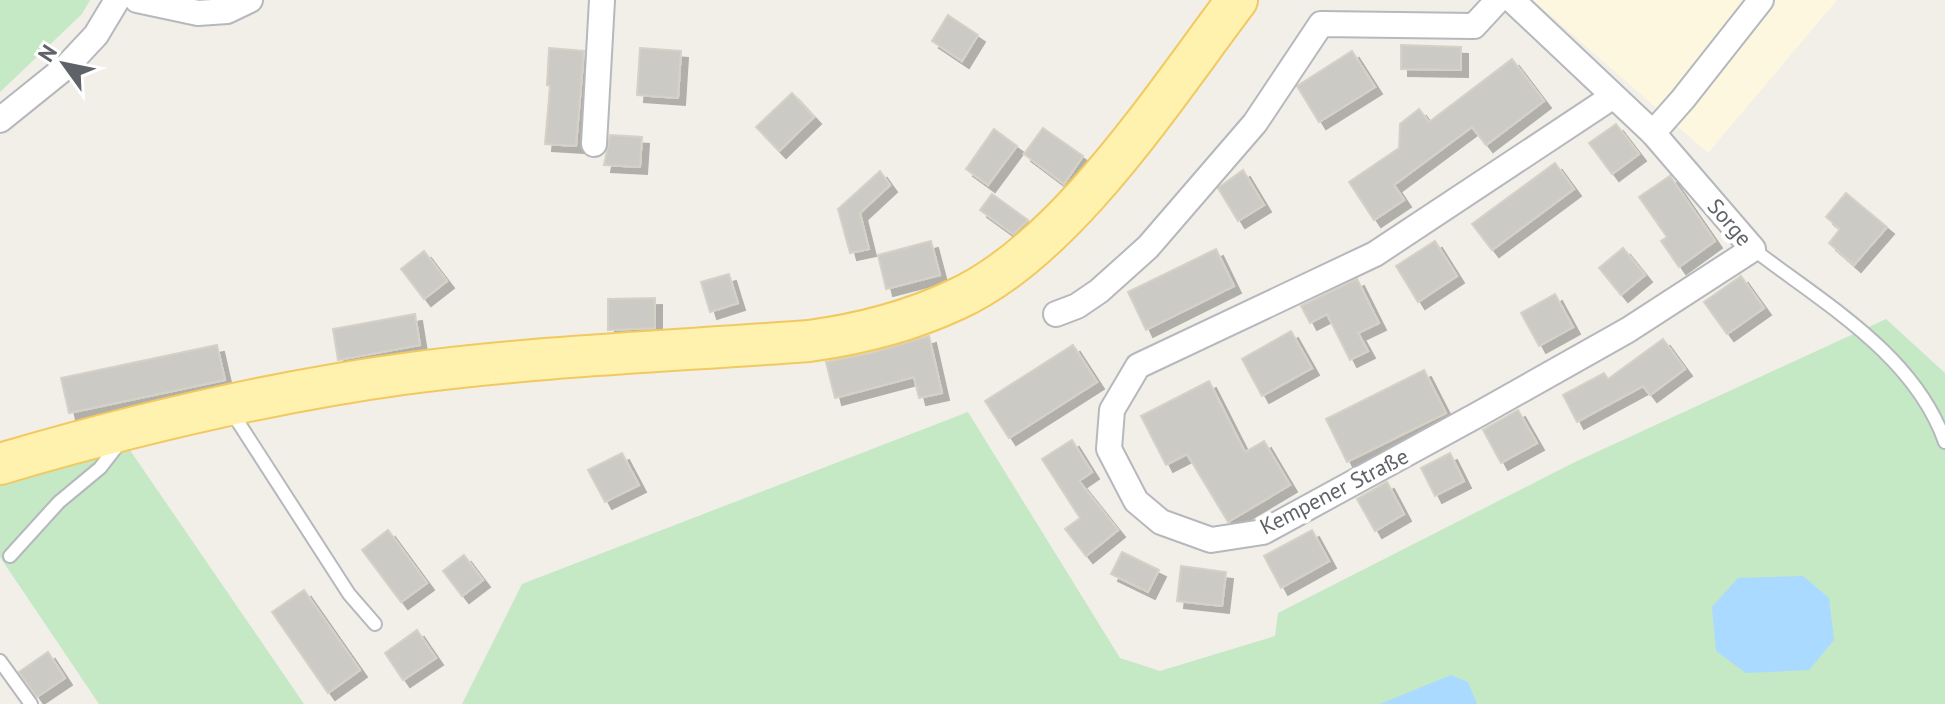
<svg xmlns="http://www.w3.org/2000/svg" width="1945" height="704" font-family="'PT Sans',sans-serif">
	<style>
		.commercial { fill: #fef7e0 }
		.green { fill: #c5e8c5 }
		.water { fill: #aadaff }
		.building { fill: #cccac5; stroke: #d6d1c6; stroke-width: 2; filter: url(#shadow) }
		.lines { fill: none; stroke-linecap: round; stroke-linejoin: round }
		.service-casing { stroke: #b5b8bc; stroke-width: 16 }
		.minor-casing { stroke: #b5b8bc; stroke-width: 28 }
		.primary-casing { stroke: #f2c960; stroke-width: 44 }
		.service { stroke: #fff; stroke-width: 12 }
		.minor { stroke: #fff; stroke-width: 24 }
		.primary { stroke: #fff2af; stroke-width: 40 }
		.labels { text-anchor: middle; stroke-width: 8; stroke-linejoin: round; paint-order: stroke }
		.street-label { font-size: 22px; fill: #5f6368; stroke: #fff }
	</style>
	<defs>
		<filter id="shadow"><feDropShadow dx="7" dy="7" stdDeviation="0" flood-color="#0004"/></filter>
	</defs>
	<rect width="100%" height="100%" fill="#f1efe8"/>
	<!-- commercial -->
	<path class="commercial" d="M1533,0H1837L1708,153Z"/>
	<!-- green -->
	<g class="green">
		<path d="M0,0H90L82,14L0,92Z"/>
		<path d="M1886,319L1945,373V704H462L522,584L968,412L1120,658L1160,671L1275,636L1278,613L1573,463Z"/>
		<path d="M123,440L304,704H99L0,557V481Z"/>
	</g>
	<!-- water -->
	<g class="water">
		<path d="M1803,576L1829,598L1834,640L1809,670L1746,673L1716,651L1712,607L1738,578Z"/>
		<path d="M1451,675L1468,682L1477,704H1380Z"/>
	</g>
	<!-- building -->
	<g class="building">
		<path d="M948,15L978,35L962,61L932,41Z"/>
		<path d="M1401,45L1461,47V70L1401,69Z"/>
		<path d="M549,48L584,51L576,146L545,144L550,86L547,85Z"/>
		<path d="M640,48L681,51L678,98L637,95Z"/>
		<path d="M1352,51L1375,87L1319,122L1297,86Z"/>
		<path d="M1512,59L1544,101L1486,145L1472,127L1394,185L1404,200L1374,220L1349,182L1399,148L1400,124L1419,109L1429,122Z"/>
		<path d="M792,93L814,117L779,151L756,127Z"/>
		<path d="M1616,124L1639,154L1612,174L1589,143Z"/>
		<path d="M1043,128L1083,156L1064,184L1024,154Z"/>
		<path d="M994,129L1017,146L988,185L966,169Z"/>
		<path d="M610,135L642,137L640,167L604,165Z"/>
		<path d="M1555,163L1574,189L1492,250L1472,224Z"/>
		<path d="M1243,170L1264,205L1238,221L1218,188Z"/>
		<path d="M880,171L890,185L860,213L869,249L850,253L838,209Z"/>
		<path d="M1670,176L1715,241L1679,267L1661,241L1667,237L1639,197Z"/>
		<path d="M1846,193L1887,227L1854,265L1829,243L1840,229L1826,217Z"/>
		<path d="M992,194L1028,220L1013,234L980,210Z"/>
		<path d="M931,241L940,275L886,289L878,255Z"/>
		<path d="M1435,241L1457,276L1418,302L1396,266Z"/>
		<path d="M1623,248L1645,275L1621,295L1599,268Z"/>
		<path d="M1216,249L1234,286L1146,330L1128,292Z"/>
		<path d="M424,251L447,281L424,299L401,269Z"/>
		<path d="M729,274L738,303L710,312L701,282Z"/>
		<path d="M1741,276L1764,308L1727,334L1704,302Z"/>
		<path d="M1357,279L1379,323L1358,333L1368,351L1350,360L1327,314L1310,323L1301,306Z"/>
		<path d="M1555,294L1573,327L1539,346L1521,313Z"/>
		<path d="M655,298V328L608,330V299Z"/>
		<path d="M415,314L420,345L338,360L333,329Z"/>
		<path d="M1291,331L1312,368L1262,396L1242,359Z"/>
		<path d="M929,336L942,393L919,398L914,377L835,398L826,362L871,353Z"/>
		<path d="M1663,339L1685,369L1650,395L1643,386L1577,422L1563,395L1604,373L1608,379Z"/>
		<path d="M217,345L225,380L69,413L61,378Z"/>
		<path d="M1073,345L1097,382L1009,438L985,401Z"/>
		<path d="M1424,370L1446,413L1347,462L1326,419Z"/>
		<path d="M1209,381L1245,452L1264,441L1290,485L1228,522L1187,454L1166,465L1141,416Z"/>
		<path d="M1518,410L1537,443L1501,463L1483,430Z"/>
		<path d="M1072,440L1092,472L1079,481L1118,530L1086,556L1065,529L1080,518L1042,459Z"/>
		<path d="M622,453L639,485L605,502L588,470Z"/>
		<path d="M1450,453L1464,481L1435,496L1421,468Z"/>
		<path d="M1387,482L1404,514L1375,531L1357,499Z"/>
		<path d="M388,530L427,583L401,602L362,550Z"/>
		<path d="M1312,530L1329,561L1281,588L1264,556Z"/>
		<path d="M1122,552L1159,570L1148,592L1111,574Z"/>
		<path d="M464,555L483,580L462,596L443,571Z"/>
		<path d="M1181,566L1226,572L1222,606L1177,601Z"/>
		<path d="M304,590L360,670L328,693L272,612Z"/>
		<path d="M417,630L436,658L403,680L385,653Z"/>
		<path d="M48,652L65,678L37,697L19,672Z"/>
	</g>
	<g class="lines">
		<!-- service casing -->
		<g class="service-casing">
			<g id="service">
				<path d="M1753,249C1823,303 1914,354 1945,442"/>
				<path d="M231,411L349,594L375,624"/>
				<path d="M10,556L59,502L100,468L121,441"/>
				<path d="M0,661L31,704"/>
			</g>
		</g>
		<!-- minor casing -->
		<g class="minor-casing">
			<g id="minor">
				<path d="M137,0L198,13L227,11L250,0"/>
				<path d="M1512,0L1653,133L1753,249L1628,330L1479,414L1263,532L1211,540L1161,522L1136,501L1109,449L1112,410L1138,366L1375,254L1612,97"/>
				<path d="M0,120L67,66L96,35L117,0"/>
				<path d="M1653,133L1683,99L1761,0"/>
				<path d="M594,144L602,0"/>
				<path d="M1056,314L1077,306L1099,291L1148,247L1255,123L1321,24L1474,26L1498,0"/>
			</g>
		</g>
		<!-- primary casing -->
		<g class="primary-casing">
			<path id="primary" d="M0,464C132,425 266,393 403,374C537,356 674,351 809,341C860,334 908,322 955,300C1065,251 1165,95 1237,0"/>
		</g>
		<!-- service -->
		<use href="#service" class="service"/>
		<!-- minor -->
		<use href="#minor" class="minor"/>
		<!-- primary -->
		<use href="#primary" class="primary"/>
	</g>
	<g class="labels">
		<!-- street labels -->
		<g class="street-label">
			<text transform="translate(1730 222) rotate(49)" y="8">Sorge</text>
			<text transform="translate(1334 491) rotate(-27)" y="8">Kempener Straße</text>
		</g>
	</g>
	<!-- north arrow -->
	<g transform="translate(64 64) rotate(303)" stroke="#ffffff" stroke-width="6" paint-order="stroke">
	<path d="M0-6L14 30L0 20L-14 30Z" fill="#5f6368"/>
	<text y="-12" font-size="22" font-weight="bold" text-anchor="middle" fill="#5f6368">N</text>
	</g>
</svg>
